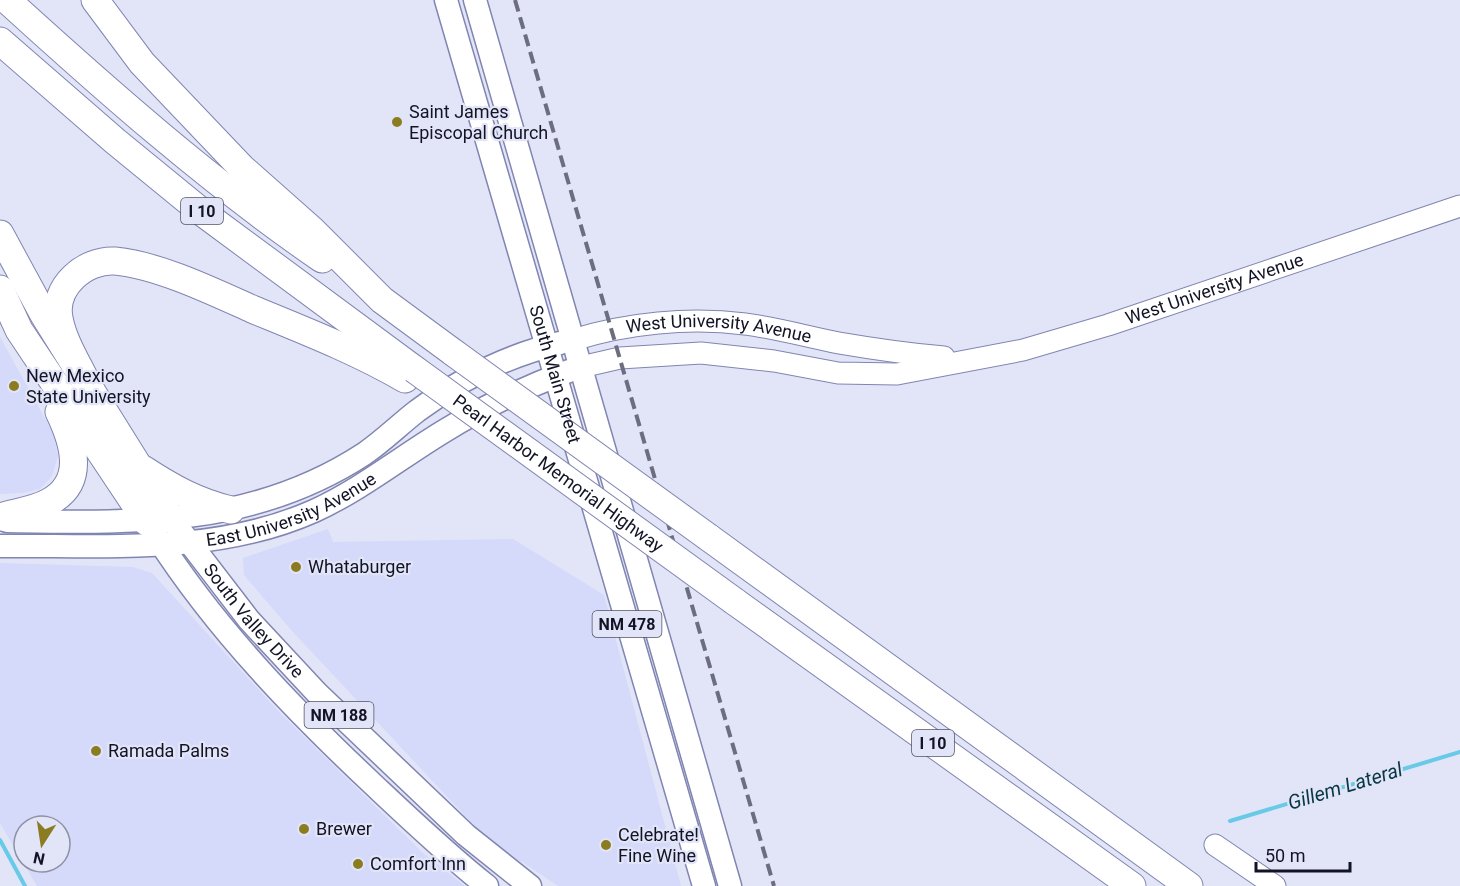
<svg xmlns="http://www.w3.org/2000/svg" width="1460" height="886" font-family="Roboto,sans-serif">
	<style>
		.built { fill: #d5d9fa; fill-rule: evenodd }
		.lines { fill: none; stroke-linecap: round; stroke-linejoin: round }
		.stream { stroke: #68cae7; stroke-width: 4 }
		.secondary-casing { stroke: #8085b1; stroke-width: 23 }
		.primary-casing { stroke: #8085b1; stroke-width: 25 }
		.highway-casing { stroke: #8085b1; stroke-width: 29 }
		.secondary { stroke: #fff; stroke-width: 21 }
		.primary { stroke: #fff; stroke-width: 22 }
		.highway { stroke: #fff; stroke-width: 27 }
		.rail { stroke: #6c6d7f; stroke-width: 4; stroke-dasharray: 12 6; stroke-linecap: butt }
		.highway-bridge-casing { stroke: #8085b1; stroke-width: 29; stroke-linecap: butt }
		.highway-bridge { stroke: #fff; stroke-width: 27 }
		.poi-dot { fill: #8b7c22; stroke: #e2e5f8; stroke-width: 2 }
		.labels { text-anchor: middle; stroke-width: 4.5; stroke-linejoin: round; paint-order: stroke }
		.shield { fill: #e2e5f8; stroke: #505264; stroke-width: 1.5 }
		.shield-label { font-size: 16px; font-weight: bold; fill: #121324 }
		.poi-label { font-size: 18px; fill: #121324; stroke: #e2e5f8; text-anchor: start }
		.street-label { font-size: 18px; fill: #121324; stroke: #e2e5f8 }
		.water-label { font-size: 20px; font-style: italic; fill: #083844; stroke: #e2e5f8 }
	</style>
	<rect width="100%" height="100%" fill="#e2e5f8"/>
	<!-- built -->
	<g class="built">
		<path d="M0,337L54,435L58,456L52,476L40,489L22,493L0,494Z"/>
		<path d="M328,529L333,542L513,539L604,595L681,886H558L524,863L499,852L292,631L244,575L243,558Z"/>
		<path d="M0,563L133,567L152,573L280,713L422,852L465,886H37L0,823ZM24,826H60V862H24Z"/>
	</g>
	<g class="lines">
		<!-- stream -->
		<g class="stream">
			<path d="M1230,821L1460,752"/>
			<path d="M0,840L25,886"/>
		</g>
		<!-- secondary casing -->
		<g class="secondary-casing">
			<g id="secondary">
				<path id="s1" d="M573,340C627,323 689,317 745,324C777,328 808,337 839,343C874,349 909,354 944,357"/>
				<path id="s2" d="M581,367L620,358L701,353L774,361L838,373L897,374L1023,350L1108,325L1460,206"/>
				<path d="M1215,845L1275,886"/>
			</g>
		</g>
		<!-- primary casing -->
		<g class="primary-casing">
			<g id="primary">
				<path id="s3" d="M446,0L704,886"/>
				<path d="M475,0L730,886"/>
				<path d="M7,521C135,523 252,527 364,454C383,441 399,425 417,411C459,380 509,355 560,343"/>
				<path id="s4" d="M183,534L249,620L317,693L466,835L530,886"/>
				<path d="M156,536C217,631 296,712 378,789C413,822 449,856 487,886"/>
				<path id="s5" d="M0,546C106,545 215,555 314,511C362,489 401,457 446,430C485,406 526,387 569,371"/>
			</g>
		</g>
		<!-- highway casing -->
		<g class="highway-casing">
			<g id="highway">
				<path d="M7,0C107,91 210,182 322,259"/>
				<path d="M95,0L142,63L242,168L311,229L382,300L454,353"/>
				<path d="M0,41L115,141L203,213L414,369"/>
				<path d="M0,234L44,315L172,520"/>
				<path d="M0,289L19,330L147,522"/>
				<path d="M88,385C78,364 63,341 59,318C53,287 85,259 115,261C158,265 212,291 252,309C303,330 357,351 405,379"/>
				<path d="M143,469C172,488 197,502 231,510"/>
				<path d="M0,517C16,512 35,510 49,502C87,482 73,441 59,412"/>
				<path d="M708,537L1189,886"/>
				<path d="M734,601L1132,886"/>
			</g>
		</g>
		<!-- secondary -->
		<use href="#secondary" class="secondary"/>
		<!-- primary -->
		<use href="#primary" class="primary"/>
		<!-- highway -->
		<use href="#highway" class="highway"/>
		<!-- rail -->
		<path class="rail" d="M515,0L774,886"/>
		<!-- highway-bridge casing -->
		<g class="highway-bridge-casing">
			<g id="highway-bridge">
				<path d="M454,353L708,537"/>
				<path id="s6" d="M414,369L734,601"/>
			</g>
		</g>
		<!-- highway-bridge -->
		<use href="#highway-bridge" class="highway-bridge"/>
	</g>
	<!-- markers -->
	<g class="poi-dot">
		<circle cx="397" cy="122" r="6"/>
		<circle cx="14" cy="386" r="6"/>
		<circle cx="296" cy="567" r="6"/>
		<circle cx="96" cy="751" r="6"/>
		<circle cx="304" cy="829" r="6"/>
		<circle cx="606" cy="845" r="6"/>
		<circle cx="358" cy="864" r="6"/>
	</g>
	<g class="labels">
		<!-- shield labels -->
		<g class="shield">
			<rect x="181" y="198" width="42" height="26" rx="4.5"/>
			<rect x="592.5" y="611" width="69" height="26" rx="4.5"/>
			<rect x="304.5" y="702" width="69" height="26" rx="4.5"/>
			<rect x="912" y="730" width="42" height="26" rx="4.5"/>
		</g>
		<g class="shield-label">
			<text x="202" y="217">I 10</text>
			<text x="627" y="630">NM 478</text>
			<text x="339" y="721">NM 188</text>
			<text x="933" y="749">I 10</text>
		</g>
		<!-- poi labels -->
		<g class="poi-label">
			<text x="409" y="118">Saint James<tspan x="409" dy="21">Episcopal Church</tspan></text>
			<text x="26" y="382">New Mexico<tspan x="26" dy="21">State University</tspan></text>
			<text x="308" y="573">Whataburger</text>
			<text x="108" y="757">Ramada Palms</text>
			<text x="316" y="835">Brewer</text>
			<text x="618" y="841">Celebrate!<tspan x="618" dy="21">Fine Wine</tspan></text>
			<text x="370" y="870">Comfort Inn</text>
		</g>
		<!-- street labels -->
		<g class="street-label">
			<text dy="6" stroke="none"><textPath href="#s2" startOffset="648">West University Avenue</textPath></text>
			<text dy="6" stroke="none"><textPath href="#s1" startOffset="148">West University Avenue</textPath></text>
			<text dy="6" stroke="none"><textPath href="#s3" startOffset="390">South Main Street</textPath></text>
			<text dy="6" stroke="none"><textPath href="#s6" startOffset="178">Pearl Harbor Memorial Highway</textPath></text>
			<text dy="6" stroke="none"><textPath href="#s5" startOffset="297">East University Avenue</textPath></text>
			<text dy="6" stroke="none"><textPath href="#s4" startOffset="112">South Valley Drive</textPath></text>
		</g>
		<!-- water labels -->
		<g class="water-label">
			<text transform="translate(1345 786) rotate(-17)" y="7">Gillem Lateral</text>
		</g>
	</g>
	<!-- north arrow -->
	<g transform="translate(42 844) rotate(192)"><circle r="28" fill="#e2e5f8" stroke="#8f91a3" stroke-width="1.5"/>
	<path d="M0-4.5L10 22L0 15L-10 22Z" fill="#8b7c22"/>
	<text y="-9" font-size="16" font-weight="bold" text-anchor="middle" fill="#121324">N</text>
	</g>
	<!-- scale -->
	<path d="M1256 862v9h94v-9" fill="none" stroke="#121324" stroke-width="3"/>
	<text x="1265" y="862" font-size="18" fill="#121324" stroke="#e2e5f8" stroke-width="4.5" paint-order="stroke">50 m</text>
</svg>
